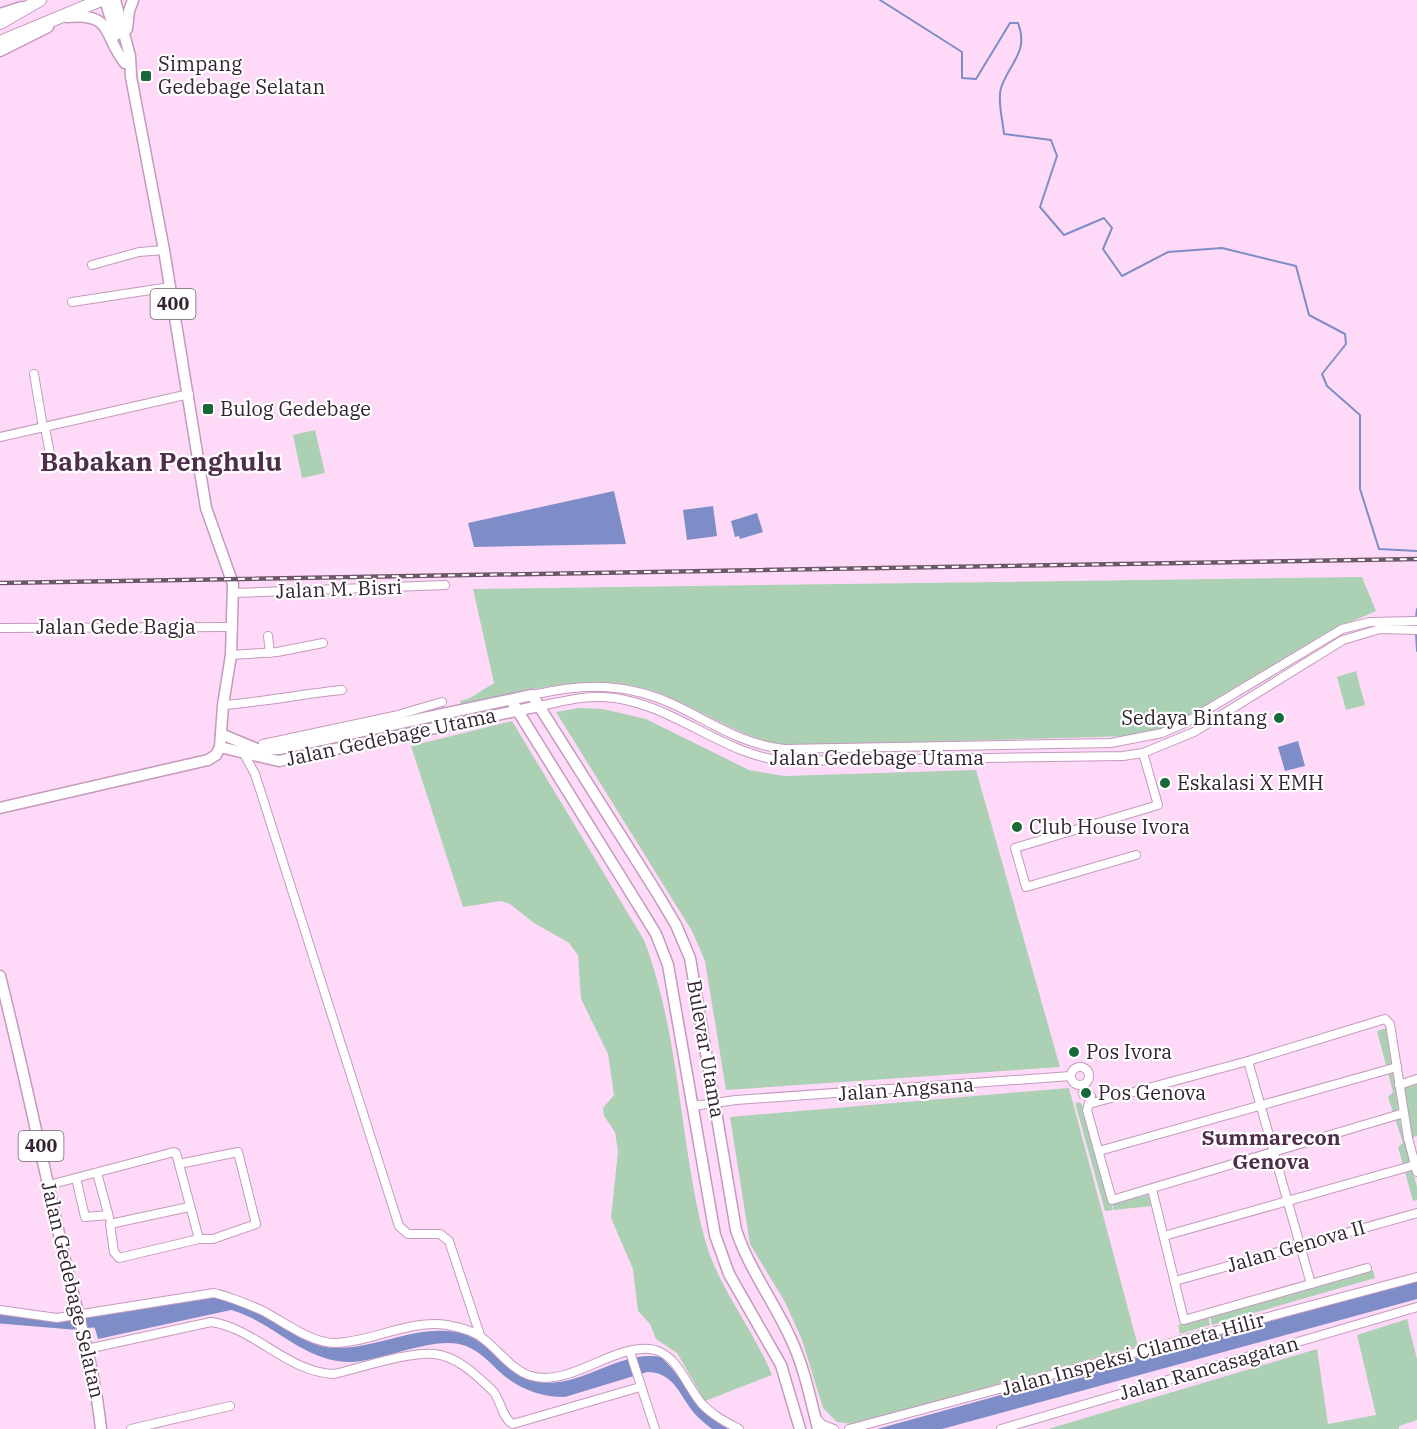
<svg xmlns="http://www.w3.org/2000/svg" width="1417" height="1429" font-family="'IBM Plex Serif',serif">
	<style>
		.green { fill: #acd0b4 }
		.water { fill: #7e8dc7 }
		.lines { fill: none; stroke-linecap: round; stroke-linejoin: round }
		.stream { stroke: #7e8dc7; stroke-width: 2 }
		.river { stroke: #7e8dc7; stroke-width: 15 }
		.minor-tunnel { stroke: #d6b5d0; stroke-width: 8; stroke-dasharray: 8 4; stroke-linecap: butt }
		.minor-casing { stroke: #c499bd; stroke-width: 10 }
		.major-casing { stroke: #c499bd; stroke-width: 13 }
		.highway-casing { stroke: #c499bd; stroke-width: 14 }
		.minor { stroke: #fff; stroke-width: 8 }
		.major { stroke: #fff; stroke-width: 10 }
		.highway { stroke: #fff; stroke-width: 12 }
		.rail-casing { stroke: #6d5769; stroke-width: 4.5 }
		.rail { stroke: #fff; stroke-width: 2; stroke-dasharray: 7; stroke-linecap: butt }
		.poi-dot { fill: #186838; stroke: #fff; stroke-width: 2 }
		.labels { text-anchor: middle; stroke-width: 4.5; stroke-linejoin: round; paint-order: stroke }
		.shield { fill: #fff; stroke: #71656f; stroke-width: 1.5 }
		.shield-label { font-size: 18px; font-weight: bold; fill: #342331 }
		.poi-label { font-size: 20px; fill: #342331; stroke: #fff; text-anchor: start }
		.street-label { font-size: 20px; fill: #342331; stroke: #fff }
		.neighbourhood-label { font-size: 21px; font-weight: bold; fill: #512d4c; stroke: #fff }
		.district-label { font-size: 26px; font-weight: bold; fill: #512d4c; stroke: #fff }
	</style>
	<rect width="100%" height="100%" fill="#fedaf8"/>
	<!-- green -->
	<g class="green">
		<path d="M315,430L325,473L302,478L293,435Z"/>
		<path d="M1362,577L1376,611L1326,633L1183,719L1161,729L1133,736L785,746C739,737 702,710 659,693C593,669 526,691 461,706L460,701L470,698L494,683L473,589Z"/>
		<path d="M1356,671L1365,705L1346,710L1337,677Z"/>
		<path d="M579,708L603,709L646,719L749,770L784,776L976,770L1060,1067L726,1090L705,961L692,931L556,712Z"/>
		<path d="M512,721L644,940C680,1035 679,1138 704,1236C717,1287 752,1326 772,1375L705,1401L677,1353L656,1339L650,1324L638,1311L633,1269L611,1218L618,1151L615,1132L604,1116L603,1108L614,1095L608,1054L581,999L578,955L569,943L534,923L510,904L501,901L463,907L411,746Z"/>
		<path d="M1386,1028L1401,1127L1417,1187V1200L1413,1201L1398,1147L1403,1143L1388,1097L1393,1092L1377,1031Z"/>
		<path d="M1417,1082V1136L1410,1138L1403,1087Z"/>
		<path d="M1069,1088L1138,1346L852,1424L837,1422L823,1408L802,1340L785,1302L750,1244L730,1117Z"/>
		<path d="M1080,1102L1084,1109L1113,1210L1105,1211L1075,1103Z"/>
		<path d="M1148,1195L1151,1206L1114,1210L1112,1203Z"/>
		<path d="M1373,1270L1375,1278L1212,1325L1210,1316Z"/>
		<path d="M1208,1316L1210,1325L1180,1334L1178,1325Z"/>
		<path d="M1407,1319L1417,1359V1420L1399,1426V1429H1048L1317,1349L1328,1424L1376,1415L1357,1335Z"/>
	</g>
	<!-- water -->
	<g class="water">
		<path d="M614,491L626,544L474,547L468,523Z"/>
		<path d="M713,506L717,536L687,540L683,510Z"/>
		<path d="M757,513L763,532L740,539L739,536L735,537L731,521Z"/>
		<path d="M1298,741L1305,766L1285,771L1278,747Z"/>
		<path d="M1417,1281V1299L1410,1301L942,1429H877Z"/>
		<path d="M222,1300C231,1303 240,1304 248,1308C276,1319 304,1348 335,1348C376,1349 414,1325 456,1332C488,1337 509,1377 538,1382C580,1389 620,1349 661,1357C687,1382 696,1410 728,1429H712C706,1424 699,1419 694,1413C679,1395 674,1372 647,1372L565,1397C541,1397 520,1389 502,1374C491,1364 481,1352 466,1346C436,1334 381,1362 350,1362C303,1362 274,1322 231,1310L98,1339L92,1318L180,1302Z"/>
	</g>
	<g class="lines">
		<!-- stream -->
		<g class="stream">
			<path d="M880,0L962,52V78L976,79L1010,23H1018C1029,52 1010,62 1001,88C997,100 1003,121 1004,134L1051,140L1057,156L1040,207L1064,235L1104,218L1112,228L1103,249L1122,276L1168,252L1222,248L1296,266L1309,315L1345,334L1346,344L1322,374L1327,386L1360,415V489L1379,549L1417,551"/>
			<path d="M1416,617L1417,609"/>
			<path d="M1416,632L1417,651"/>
		</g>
		<!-- river -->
		<g class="river">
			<path d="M172,1305L220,1297L233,1302"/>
			<path d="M0,1316L72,1322L114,1318"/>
		</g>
		<!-- minor-tunnel -->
		<path class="minor-tunnel" d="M1081,1090L1083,1098"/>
		<!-- minor casing -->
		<g class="minor-casing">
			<g id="minor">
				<path d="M92,265L139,252L164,250"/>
				<path d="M72,302L170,287"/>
				<path d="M34,374L43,427"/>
				<path d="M45,427L50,454"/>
				<path d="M0,437L189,394"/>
				<path d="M233,593L445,585"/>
				<path d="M0,628L233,627"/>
				<path d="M268,636L270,653"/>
				<path d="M231,655L277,652L323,643"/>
				<path d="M532,695C585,683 627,682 677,706C712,723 744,745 784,749L1111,743L1162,733L1185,723L1342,629L1370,622L1417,621"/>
				<path d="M223,705C263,702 302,694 342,690"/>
				<path d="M539,706C561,702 580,696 603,697C670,700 720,755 785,761L1123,756L1143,753L1194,732L1343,640L1380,629L1417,630"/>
				<path d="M263,744L394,716L442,702"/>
				<path d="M244,754L255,774L399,1226L408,1234H440L449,1241L480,1335"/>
				<path d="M1136,855L1026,887L1015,848L1158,805L1143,753"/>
				<path d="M1248,1061L1311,1284"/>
				<circle cx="1080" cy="1076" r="9"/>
				<path d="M1399,1085L1417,1079"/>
				<path d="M1091,1096L1087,1110L1112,1200L1404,1113"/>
				<path d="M1089,1104L1248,1061L1385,1019L1390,1024L1408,1138L1417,1172"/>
				<path d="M693,1106L736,1100L1071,1076"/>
				<path d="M1099,1151L1397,1067"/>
				<path d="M97,1173L109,1217"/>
				<path d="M76,1178L85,1217L108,1215"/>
				<path d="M49,1185L174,1152L176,1153L199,1239H213L256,1224L238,1152L179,1164"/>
				<path d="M1152,1189L1184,1320L1367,1268"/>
				<path d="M189,1207L110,1224L114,1252L119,1258L199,1239"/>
				<path d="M1164,1236L1415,1165"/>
				<path d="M1175,1281L1417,1213"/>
				<path d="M0,1310L57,1318L214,1293C230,1297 245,1303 261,1310C283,1321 310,1343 335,1343C373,1342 409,1319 447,1325C457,1327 474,1331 481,1337C498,1349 511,1370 531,1376C571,1388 616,1341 655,1350C678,1356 687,1387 702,1404C712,1415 726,1422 739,1429"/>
				<path d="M87,1349L211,1322C255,1328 287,1372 334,1374C360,1368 410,1351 434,1354C457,1356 476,1375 492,1390C501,1399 502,1419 513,1424L640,1387"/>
				<path d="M630,1352L655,1429"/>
				<path d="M815,1417L823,1425L834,1429"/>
				<path d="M131,1429L230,1406"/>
				<path d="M849,1429L1417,1277"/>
				<path d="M1001,1429L1417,1307"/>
			</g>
		</g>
		<!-- major casing -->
		<g class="major-casing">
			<g id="major">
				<path d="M105,0L116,35"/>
				<path d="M0,14L22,7"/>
				<path d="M67,17C115,13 102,35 125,63"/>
				<path d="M127,29L129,11L133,0"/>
				<path d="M0,51L48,27"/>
				<path d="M511,700L637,903L656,934L668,965L715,1235L729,1274L781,1365L800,1429"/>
				<path d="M221,734L257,749H279L532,695L657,893L676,925L690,958L736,1230C749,1269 773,1300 790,1337C804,1366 810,1397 818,1429"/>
				<path d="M220,747L279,761L539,706"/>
				<path d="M0,808L208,760L216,755L220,747L223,705L231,655L233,584L206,508L164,250L131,77L130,56L115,0"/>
				<path d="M0,976C23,1067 42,1159 63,1251C76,1310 95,1369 101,1429"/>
			</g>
		</g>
		<!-- highway casing -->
		<g class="highway-casing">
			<g id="highway">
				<path d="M0,23L40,0"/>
				<path d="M0,42L101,0"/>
			</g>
		</g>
		<!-- minor -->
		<use href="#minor" class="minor"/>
		<!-- major -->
		<use href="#major" class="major"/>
		<!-- highway -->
		<use href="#highway" class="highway"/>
		<!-- rail casing -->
		<g class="rail-casing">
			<path id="rail" d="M0,583L1417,559"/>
		</g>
		<!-- rail -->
		<use href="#rail" class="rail"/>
	</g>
	<!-- markers -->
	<g class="poi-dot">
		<rect x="140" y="70" width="12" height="12" rx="3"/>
		<rect x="202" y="403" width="12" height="12" rx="3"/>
		<circle cx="1279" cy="718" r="6"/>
		<circle cx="1165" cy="783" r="6"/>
		<circle cx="1017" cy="827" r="6"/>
		<circle cx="1074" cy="1052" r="6"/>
		<circle cx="1086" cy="1093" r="6"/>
	</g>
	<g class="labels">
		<!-- shield labels -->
		<g class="shield">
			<rect x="150.5" y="289" width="45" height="30" rx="4.5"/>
			<rect x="18.5" y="1131" width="45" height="30" rx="4.5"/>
		</g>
		<g class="shield-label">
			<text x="173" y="310">400</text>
			<text x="41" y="1152">400</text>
		</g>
		<!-- poi labels -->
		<g class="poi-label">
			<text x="158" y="71">Simpang<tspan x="158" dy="23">Gedebage Selatan</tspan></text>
			<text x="220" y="416">Bulog Gedebage</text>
			<text x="1267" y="725" text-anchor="end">Sedaya Bintang</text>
			<text x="1177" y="790">Eskalasi X EMH</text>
			<text x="1029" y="834">Club House Ivora</text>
			<text x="1086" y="1059">Pos Ivora</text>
			<text x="1098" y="1100">Pos Genova</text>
		</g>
		<!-- street labels -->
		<g class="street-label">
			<text transform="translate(339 589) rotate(-2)" y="7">Jalan M. Bisri</text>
			<text x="116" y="634">Jalan Gede Bagja</text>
			<text transform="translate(391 737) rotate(-12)" y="7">Jalan Gedebage Utama</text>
			<text x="877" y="765">Jalan Gedebage Utama</text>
			<text transform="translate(706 1049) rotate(80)" y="7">Bulevar Utama</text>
			<text transform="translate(906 1089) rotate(-4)" y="7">Jalan Angsana</text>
			<text transform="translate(1296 1246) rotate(-16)" y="7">Jalan Genova II</text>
			<text transform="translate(73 1290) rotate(77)" y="7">Jalan Gedebage Selatan</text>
			<text transform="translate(1133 1354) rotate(-15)" y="7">Jalan Inspeksi Cilameta Hilir</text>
			<text transform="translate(1209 1368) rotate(-16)" y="7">Jalan Rancasagatan</text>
		</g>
		<!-- neighbourhood labels -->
		<g class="neighbourhood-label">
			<text x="1271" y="1145">Summarecon<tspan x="1271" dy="24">Genova</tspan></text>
		</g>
		<!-- district labels -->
		<g class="district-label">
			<text x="161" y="471">Babakan Penghulu</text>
		</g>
	</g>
</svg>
